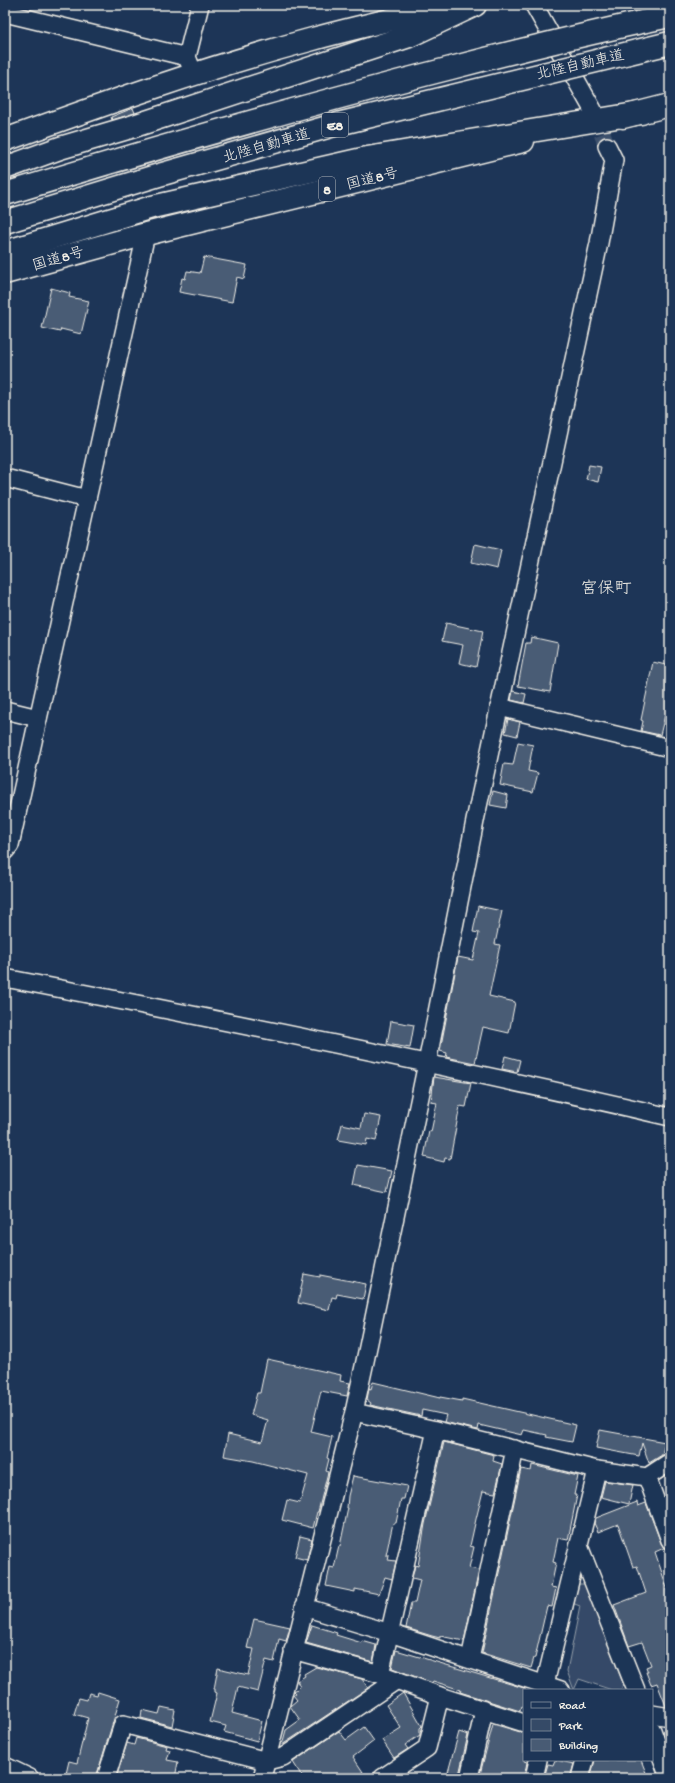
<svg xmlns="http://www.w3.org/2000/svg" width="675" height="1783" font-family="'Gochi Hand','Klee One',sans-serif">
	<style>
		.green { fill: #354a67; stroke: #949ea8 }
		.building { fill: #485b74; stroke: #f4f1e8 }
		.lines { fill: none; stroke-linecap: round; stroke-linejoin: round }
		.minor-tunnel { stroke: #3d516d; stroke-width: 17; stroke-dasharray: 17 8; stroke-linecap: butt }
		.minor-casing { stroke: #f4f1e8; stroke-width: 20 }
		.trunk-casing { stroke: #f4f1e8; stroke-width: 25 }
		.motorway-casing { stroke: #f4f1e8; stroke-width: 25 }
		.minor { stroke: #1d3557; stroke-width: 17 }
		.trunk { stroke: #1d3557; stroke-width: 22 }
		.motorway { stroke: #1d3557; stroke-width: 22 }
		.motorway-bridge-casing { stroke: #f4f1e8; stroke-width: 25; stroke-linecap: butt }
		.motorway-bridge { stroke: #1d3557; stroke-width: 22 }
		.labels { text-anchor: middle; stroke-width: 3; stroke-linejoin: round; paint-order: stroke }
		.shield { fill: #1d3557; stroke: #b4b9bc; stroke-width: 1 }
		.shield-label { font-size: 14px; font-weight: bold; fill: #f4f1e8 }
		.street-label { font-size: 15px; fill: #f4f1e8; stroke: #1d3557 }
		.quarter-label { font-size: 17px; fill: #f4f1e8; stroke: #1d3557 }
	</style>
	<rect width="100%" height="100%" fill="#1d3557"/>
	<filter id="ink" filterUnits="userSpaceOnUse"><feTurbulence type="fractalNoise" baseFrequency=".025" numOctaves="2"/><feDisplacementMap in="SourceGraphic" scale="8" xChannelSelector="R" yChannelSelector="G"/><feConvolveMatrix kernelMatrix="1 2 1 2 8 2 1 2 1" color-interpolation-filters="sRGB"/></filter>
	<g filter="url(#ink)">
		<!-- green -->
		<path class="green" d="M579,1584H585L624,1686L619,1690H612L579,1679L574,1690L567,1671L580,1606L572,1603Z"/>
		<!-- building -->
		<g class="building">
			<path d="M133,108L135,113L112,120L111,117Z"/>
			<path d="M204,257L247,265L244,279L237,277L232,302L179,292L182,278L185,279L187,271L200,273Z"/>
			<path d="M51,288L70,293L69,297L89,301L81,334L61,329L60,332L42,328Z"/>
			<path d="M589,465L601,467L598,482L586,479Z"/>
			<path d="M475,544L501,550L497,569L471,563Z"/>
			<path d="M446,623L483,631L476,667L459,663L463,645L442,641Z"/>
			<path d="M531,637L558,643L550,692L518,686L526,643H530Z"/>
			<path d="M653,662L670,666V703L667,716L665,715L660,735L641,731L643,721L641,720Z"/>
			<path d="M513,691L526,694L524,703L511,700Z"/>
			<path d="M508,719L520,722L517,736L505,733Z"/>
			<path d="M518,742L533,745L528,771L538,773L533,792L500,785L504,764L513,765Z"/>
			<path d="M493,791L508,795L506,808L490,805Z"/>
			<path d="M478,906L502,911L495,944L500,945L489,996L515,1002L509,1033L483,1027L475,1063L446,1057L447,1053L440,1051L458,957L473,960L479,933L473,932Z"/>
			<path d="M391,1021L414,1025L410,1048L387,1044Z"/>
			<path d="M505,1056L520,1060L517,1072L502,1069Z"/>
			<path d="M434,1077L471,1083L466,1107L460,1106L450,1159L445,1158L444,1162L424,1157L429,1131L431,1132L437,1103L431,1102Z"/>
			<path d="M364,1114L381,1117L376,1141L367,1139L366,1145L338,1140L342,1124L361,1128Z"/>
			<path d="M358,1165L392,1171L387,1192L354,1185Z"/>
			<path d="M304,1274L320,1277V1275L366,1284L363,1299L337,1294L336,1298L332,1297L329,1310L298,1303Z"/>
			<path d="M267,1359L341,1375L340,1381L350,1383L347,1396L321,1391L311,1432L332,1437L327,1458L329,1459L326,1471L328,1472L318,1512H317L313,1528L282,1520L287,1500L300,1503L308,1475L253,1461L224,1456L228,1434L262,1442L268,1420L251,1415L257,1393H260Z"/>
			<path d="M373,1382L440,1398V1397L462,1401V1399L576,1425L572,1442L546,1437L547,1435L524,1430L522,1435L479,1425L478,1430L444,1422L446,1415L422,1410L421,1416L370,1405L371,1403L367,1400L369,1388L371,1389Z"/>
			<path d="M600,1430L665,1442L662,1455L649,1463L642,1443L639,1456L596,1448Z"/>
			<path d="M444,1442L494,1455L493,1461L502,1464L495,1493L483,1491L476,1519L470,1546L474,1547L469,1568L479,1570L464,1641L440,1636V1638L432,1636L406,1628L411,1603H415L420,1580L412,1578L415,1565L418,1566L425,1524Z"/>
			<path d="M532,1465L578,1476L574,1495H577L568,1540L558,1538L553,1562L556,1563L551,1587L556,1588L552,1607L547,1606L535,1658H534L531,1668L482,1653L521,1469L531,1471Z"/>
			<path d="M353,1476L407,1486L404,1499H401L396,1523H393L386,1555H389L388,1560L396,1561L392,1579L385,1577L379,1594L355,1589V1592L326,1586L330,1567L334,1568L339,1546H340L348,1508H347L348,1496Z"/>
			<path d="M605,1481L633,1485L629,1504L601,1497Z"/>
			<path d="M637,1502L638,1506L646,1503L661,1543L664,1548L655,1552L670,1597V1707L666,1706L657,1683L651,1685L646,1672H648L646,1667L651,1665L642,1642L629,1646L614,1605L646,1593L637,1566L633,1567L618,1524L598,1532L594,1523L596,1518Z"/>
			<path d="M300,1536L312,1539L307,1560L295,1557Z"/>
			<path d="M254,1619L290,1627L286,1641L279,1639L274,1662L266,1660L258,1692L238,1687L232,1713L262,1721L257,1741L224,1732L226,1726L210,1722L217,1693L215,1692V1689H214L218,1668L248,1675L254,1649L247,1648Z"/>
			<path d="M312,1625L337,1633L336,1635L362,1643V1641L376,1645L373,1662L306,1643Z"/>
			<path d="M396,1650L524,1688V1707L522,1706L520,1711L460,1692L461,1690L433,1681L432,1683L392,1668Z"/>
			<path d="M316,1667L362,1679L368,1688L282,1745L286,1730L300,1720L290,1706L297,1700L293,1695L296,1693L294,1691L300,1687L297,1681L305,1676L304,1674Z"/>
			<path d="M98,1692L120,1699L96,1778H65L69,1761L77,1763L88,1718L74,1714L79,1698L87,1700L89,1693L97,1695Z"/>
			<path d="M403,1693L422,1726L420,1728V1735L405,1745L408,1749L394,1758L382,1740L401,1728L386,1705Z"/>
			<path d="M161,1707L175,1710L172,1726L141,1718L142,1710L159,1714Z"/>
			<path d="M493,1724L524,1733V1761L527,1762L524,1778H479Z"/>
			<path d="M364,1727L374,1741L353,1757L363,1772L353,1778H303L293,1762L339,1731L346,1740Z"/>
			<path d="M670,1728V1751L663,1731Z"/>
			<path d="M459,1732L468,1735L459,1775L448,1772Z"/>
			<path d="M136,1738L167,1746L166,1749L170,1750L167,1760L178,1762L175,1778H116L127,1743L134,1745Z"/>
			<path d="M555,1760L574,1764L570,1778H544L548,1764L553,1765Z"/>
			<path d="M595,1760H641L648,1778H590Z"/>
		</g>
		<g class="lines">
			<!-- minor-tunnel -->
			<path class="minor-tunnel" d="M593,110L607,146"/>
			<!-- minor casing -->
			<g class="minor-casing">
				<g id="minor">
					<path d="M534,5L593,110"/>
					<path d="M5,13L187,57"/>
					<path d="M191,67L187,57L200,5"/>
					<path d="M5,478L87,499"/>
					<path d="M499,707L670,748"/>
					<path d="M5,710L38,718"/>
					<path d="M5,851L10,845L146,234"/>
					<path d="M5,978C227,1021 449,1066 670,1117"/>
					<path d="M354,1412L436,1430L597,1470L647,1477L670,1462"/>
					<path d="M647,1477L670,1540"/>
					<path d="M579,1546L636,1690"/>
					<path d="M304,1607L390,1633L561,1690"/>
					<path d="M293,1650L380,1674L440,1696L524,1723"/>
					<path d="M470,1659L515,1449"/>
					<path d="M380,1674L436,1430"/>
					<path d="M545,1684L597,1470"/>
					<path d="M652,1714L670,1717"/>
					<path d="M652,1730L669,1778"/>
					<path d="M7,1767L30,1778"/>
					<path d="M106,1778L123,1724L267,1761L283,1757L397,1680"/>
					<path d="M262,1778L354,1412L364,1366L427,1063L476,816L599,243L614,160L607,146"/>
					<path d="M382,1778L427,1748L440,1696"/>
					<path d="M469,1778L484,1710"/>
					<path d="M534,1778L538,1760"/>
					<path d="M580,1778L585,1760"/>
				</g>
			</g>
			<!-- trunk casing -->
			<g class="trunk-casing">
				<g id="trunk">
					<path d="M623,117L670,105"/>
					<path d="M5,140C107,103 208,67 313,39C360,26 407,16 454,5"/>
					<path d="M5,273L146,234L523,141"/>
				</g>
			</g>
			<!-- motorway casing -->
			<g class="motorway-casing">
				<g id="motorway">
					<path d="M5,168L60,148L131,127L409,36L475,5"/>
					<path d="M5,252L152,207L367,158L641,113"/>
				</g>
			</g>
			<!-- minor -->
			<use href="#minor" class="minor"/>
			<!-- trunk -->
			<use href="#trunk" class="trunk"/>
			<!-- motorway -->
			<use href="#motorway" class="motorway"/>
			<!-- motorway-bridge casing -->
			<g class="motorway-bridge-casing">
				<g id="motorway-bridge">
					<path d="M5,194C153,149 301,106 451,68C524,49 597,31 670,16"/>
					<path d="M5,222L159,175L338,124L670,43"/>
				</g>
			</g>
			<!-- motorway-bridge -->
			<use href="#motorway-bridge" class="motorway-bridge"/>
		</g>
	</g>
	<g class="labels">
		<!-- shield labels -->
		<g class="shield">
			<rect x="322" y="113" width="26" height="24" rx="3"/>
			<rect x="319" y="177" width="16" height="24" rx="3"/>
		</g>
		<g class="shield-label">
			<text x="335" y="130">E8</text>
			<text x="327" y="194">8</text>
		</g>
		<!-- street labels -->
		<g class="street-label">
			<text transform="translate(580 64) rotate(-13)" y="5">北陸自動車道</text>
			<text transform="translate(266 145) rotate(-16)" y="5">北陸自動車道</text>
			<text transform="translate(372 178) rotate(-14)" y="5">国道8号</text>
			<text transform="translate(58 258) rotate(-16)" y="5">国道8号</text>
		</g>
		<!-- quarter labels -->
		<g class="quarter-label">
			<text x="606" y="593">宮保町</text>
		</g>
	</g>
	<!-- margin -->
	<rect width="675" height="1783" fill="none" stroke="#1d3557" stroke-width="20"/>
	<rect x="10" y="10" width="655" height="1763" fill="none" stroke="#f4f1e8" stroke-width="1.5" filter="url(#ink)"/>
	<!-- legend -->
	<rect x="523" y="1689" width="130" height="72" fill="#1d3557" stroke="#738091"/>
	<rect x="531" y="1702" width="20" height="6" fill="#1d3557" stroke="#738091"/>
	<text x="559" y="1709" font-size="12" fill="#f4f1e8">Road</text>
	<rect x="531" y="1719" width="20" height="12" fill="#354a67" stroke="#738091"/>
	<text x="559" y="1729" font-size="12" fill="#f4f1e8">Park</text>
	<rect x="531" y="1739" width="20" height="12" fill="#485b74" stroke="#738091"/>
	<text x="559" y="1749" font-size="12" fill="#f4f1e8">Building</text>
</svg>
